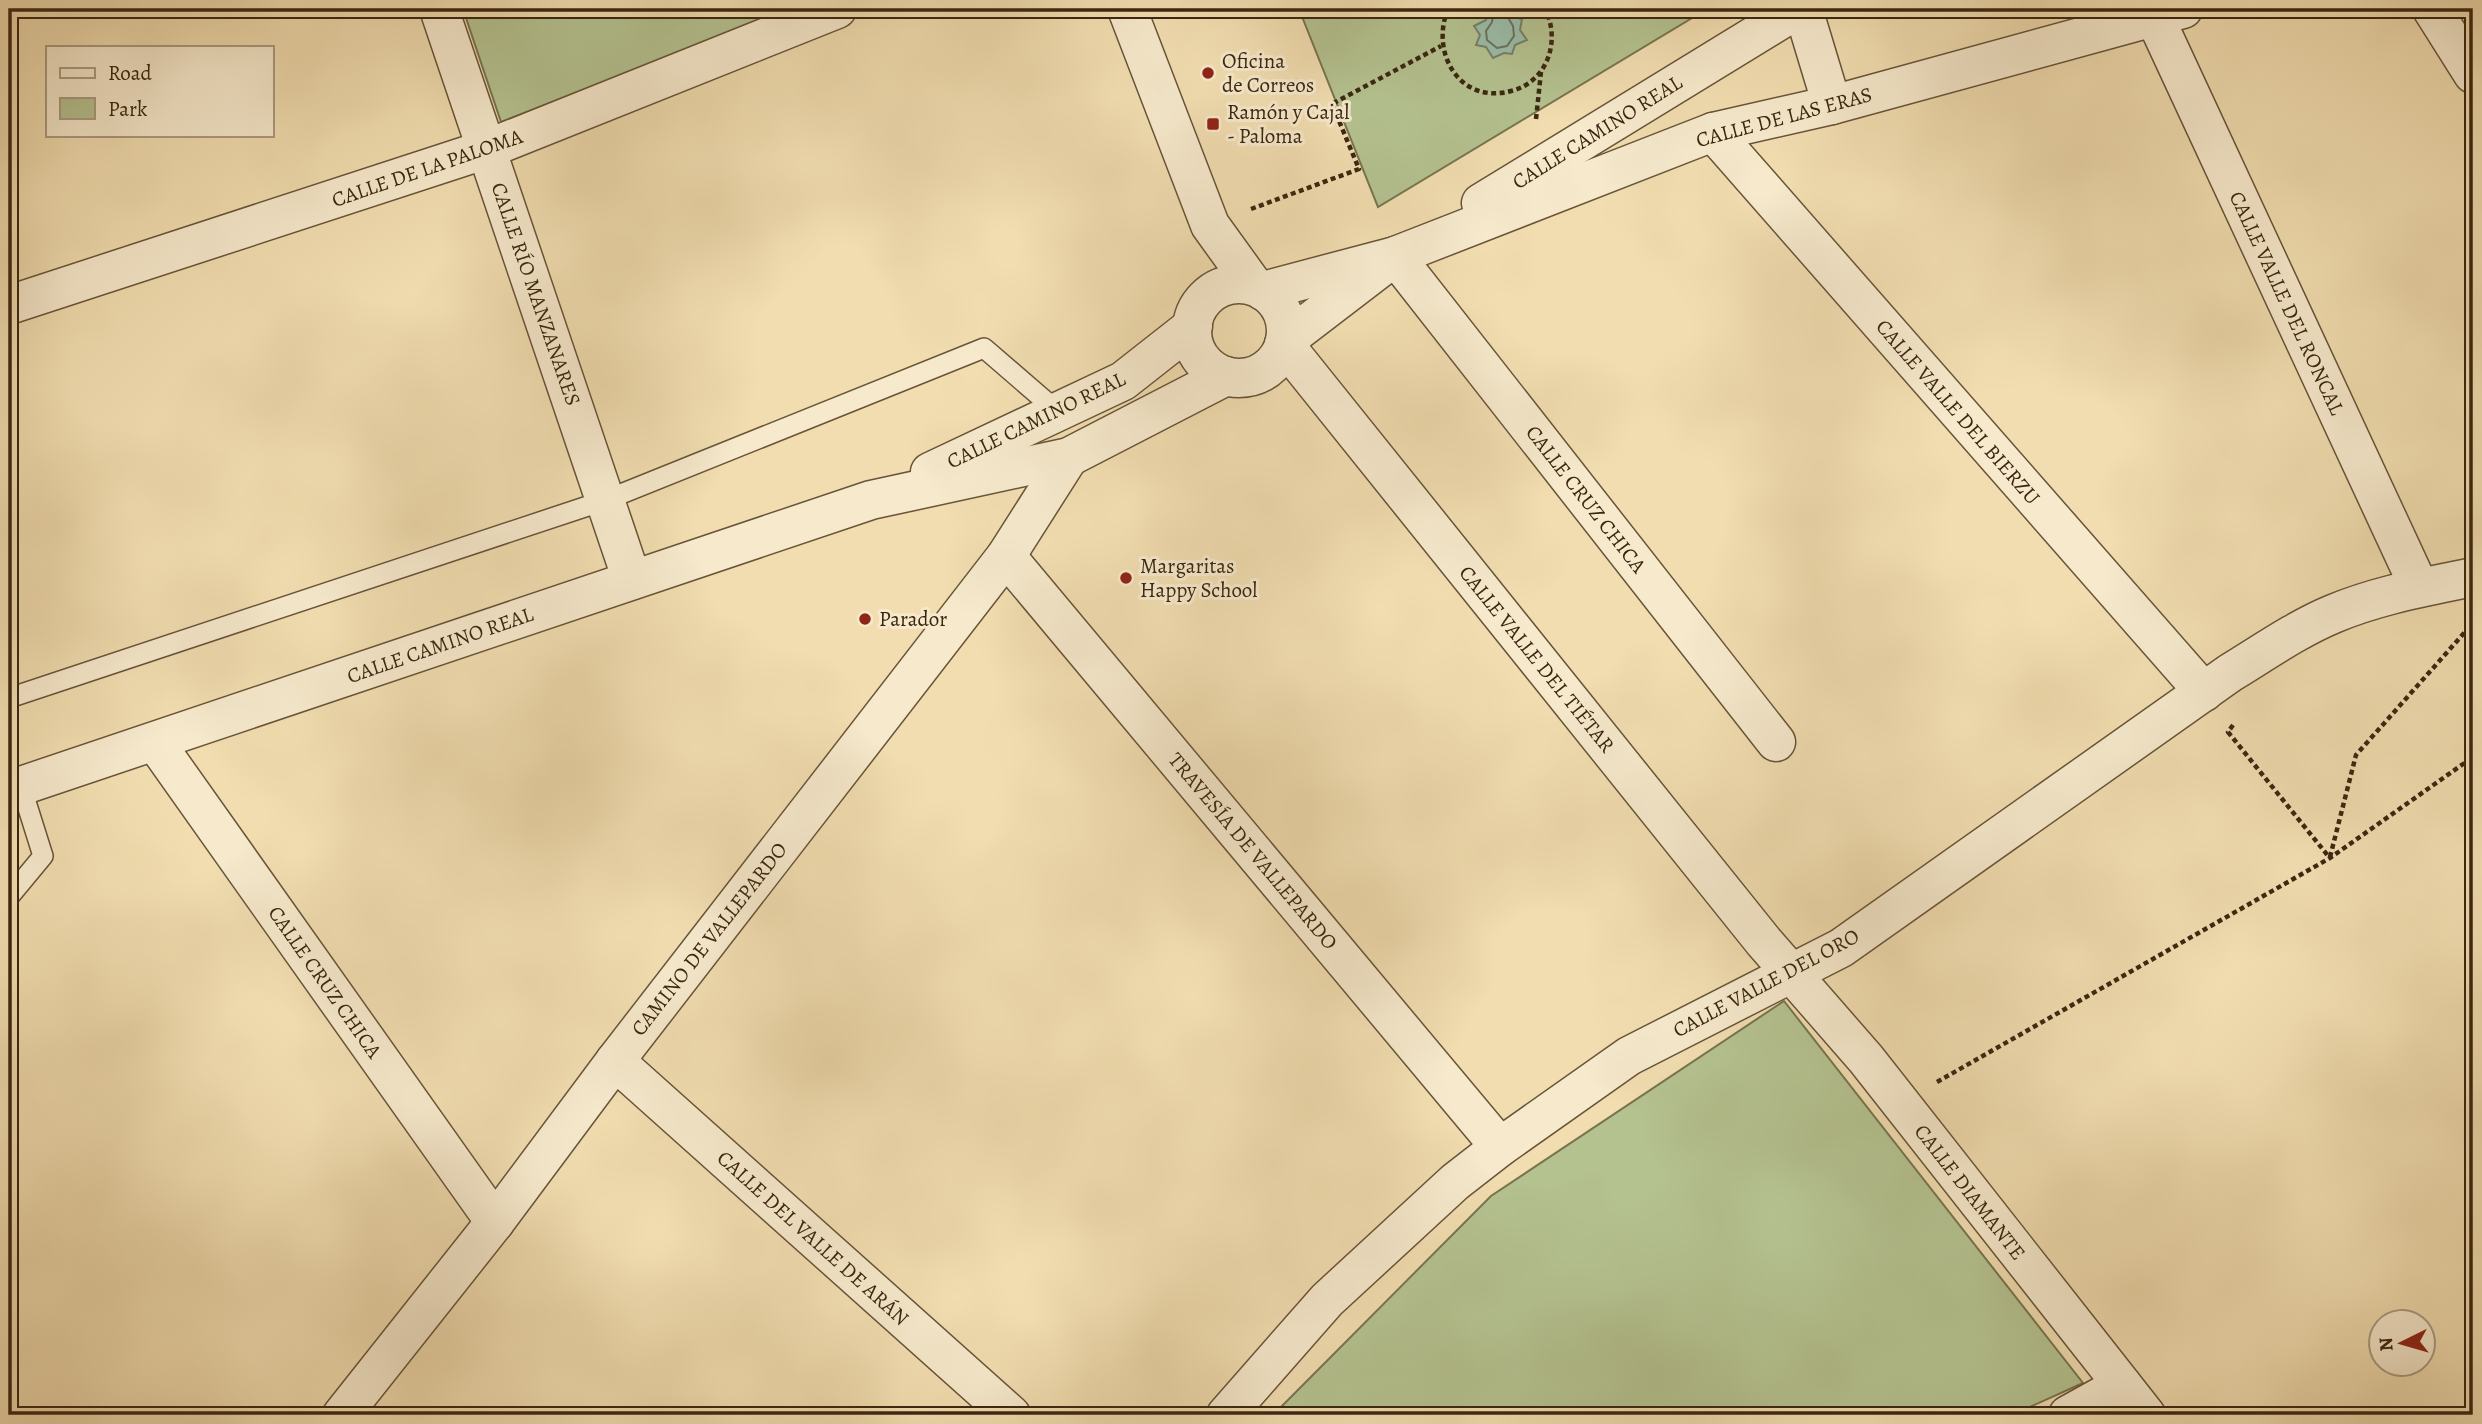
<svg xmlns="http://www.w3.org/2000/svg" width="2482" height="1424" font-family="Alegreya,serif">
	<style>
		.green { fill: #b4c290; stroke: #777450; stroke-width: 2 }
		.water { fill: #9bbca9; stroke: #74806c; stroke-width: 2 }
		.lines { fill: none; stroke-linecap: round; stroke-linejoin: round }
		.shore { stroke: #6a725c; stroke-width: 2 }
		.lane-casing { stroke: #685438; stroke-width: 22 }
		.street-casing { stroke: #685438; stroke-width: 41 }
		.path { stroke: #3a2710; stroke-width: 4.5; stroke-dasharray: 5 3.5; stroke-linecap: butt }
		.lane { stroke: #f6e9cc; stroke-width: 19 }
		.street { stroke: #f6e9cc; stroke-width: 38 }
		.poi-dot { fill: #8f2418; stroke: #f6e9cc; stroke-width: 2.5 }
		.labels { text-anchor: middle; stroke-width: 6; stroke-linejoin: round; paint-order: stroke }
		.poi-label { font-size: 21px; fill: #3a2710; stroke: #f6e9cc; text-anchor: start }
		.street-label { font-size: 21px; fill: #3a2710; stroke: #f6e9cc }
	</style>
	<rect width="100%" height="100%" fill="#f1ddb0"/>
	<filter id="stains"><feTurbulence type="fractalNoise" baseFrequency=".00286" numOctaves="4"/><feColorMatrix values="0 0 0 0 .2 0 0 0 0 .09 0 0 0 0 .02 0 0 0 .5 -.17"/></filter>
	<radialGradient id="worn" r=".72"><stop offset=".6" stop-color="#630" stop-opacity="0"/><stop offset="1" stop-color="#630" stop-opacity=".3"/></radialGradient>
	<!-- green -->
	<g class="green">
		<path d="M463,9H790L501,122Z"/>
		<path d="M1299,9H1707L1378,207Z"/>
		<path d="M1784,1001L2083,1383L2012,1415H1273L1491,1196Z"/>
	</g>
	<!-- water -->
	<path class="water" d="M1488,9L1499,12L1509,9L1513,17L1522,19L1520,30L1527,40L1515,45L1512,54L1504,53L1493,58L1486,47L1476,45L1480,35L1474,26L1486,20Z"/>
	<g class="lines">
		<!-- shore -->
		<path class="shore" d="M1494,9L1492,22L1486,31L1487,40L1497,48L1507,46L1514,36L1513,26L1503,9"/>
		<!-- lane casing -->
		<g class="lane-casing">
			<g id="lane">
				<path d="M9,698L606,500L984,348L1057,411"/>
				<path d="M9,897L43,856L21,786"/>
			</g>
		</g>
		<!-- street casing -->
		<g class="street-casing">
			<g id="street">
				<path d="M439,9L632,580"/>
				<path d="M1127,9L1210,225L1254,286"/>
				<path d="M1803,9L1832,105"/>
				<path d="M2432,9L2473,74"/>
				<path d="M2155,18L2419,587"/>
				<path d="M1713,132L2204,692"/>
				<path d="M1481,203L1798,9"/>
				<path d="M1395,256L1776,742"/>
				<circle cx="1239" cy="331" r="47"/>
				<path d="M1263,291L1395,256L1713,132L1832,105L2183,9"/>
				<path d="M9,305L487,149L837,9"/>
				<path d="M1286,340L1380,268"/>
				<path d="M1284,344L1764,942L1866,1059L2146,1415"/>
				<path d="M930,472L1123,381L1193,326"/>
				<path d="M1006,556L1500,1147"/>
				<path d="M155,742L495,1222"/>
				<path d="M9,790L871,500L1069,457L1226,376"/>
				<path d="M615,1061L1011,1415"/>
				<path d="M342,1415L495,1222L615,1061L1006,556L1069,457"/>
				<path d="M1226,1415L1327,1300L1455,1182L1500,1147L1629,1056L1841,948L2230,673C2263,653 2297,629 2333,614C2378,595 2425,587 2473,577"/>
				<path d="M2068,1415L2122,1385"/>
			</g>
		</g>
		<!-- path -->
		<g class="path">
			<path d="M1448,9C1430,52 1459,105 1511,91C1548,82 1561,40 1545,9"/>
			<path d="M1536,119L1541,72"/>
			<path d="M1251,209L1359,169L1332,104L1441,46"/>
			<path d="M2233,725L2228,732L2329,857"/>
			<path d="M2330,857L2356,755L2473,623"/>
			<path d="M1937,1082L2330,858L2473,757"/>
		</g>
		<!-- lane -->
		<use href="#lane" class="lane"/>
		<!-- street -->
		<use href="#street" class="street"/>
	</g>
	<!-- markers -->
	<g class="poi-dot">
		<circle cx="1208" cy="73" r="7"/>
		<rect x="1206" y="117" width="14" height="14" rx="3.5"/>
		<circle cx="1126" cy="578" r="7"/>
		<circle cx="865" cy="619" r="7"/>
	</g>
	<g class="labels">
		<!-- poi labels -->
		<g class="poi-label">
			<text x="1222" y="68">Oficina<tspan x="1222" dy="24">de Correos</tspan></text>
			<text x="1227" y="119">Ramón y Cajal<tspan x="1227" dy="24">- Paloma</tspan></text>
			<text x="1140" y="573">Margaritas<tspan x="1140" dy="24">Happy School</tspan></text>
			<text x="879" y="626">Parador</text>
		</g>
		<!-- street labels -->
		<g class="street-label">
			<text transform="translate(1784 117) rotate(-15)" y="7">CALLE DE LAS ERAS</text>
			<text transform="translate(1597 132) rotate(-32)" y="7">CALLE CAMINO REAL</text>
			<text transform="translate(427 168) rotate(-19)" y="7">CALLE DE LA PALOMA</text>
			<text transform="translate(536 294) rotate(71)" y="7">CALLE RÍO MANZANARES</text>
			<text transform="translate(2287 303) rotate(65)" y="7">CALLE VALLE DEL RONCAL</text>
			<text transform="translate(1958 412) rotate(49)" y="7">CALLE VALLE DEL BIERZU</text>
			<text transform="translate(1036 420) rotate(-26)" y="7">CALLE CAMINO REAL</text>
			<text transform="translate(1586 499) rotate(52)" y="7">CALLE CRUZ CHICA</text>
			<text transform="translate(440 645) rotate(-19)" y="7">CALLE CAMINO REAL</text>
			<text transform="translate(1537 659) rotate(51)" y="7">CALLE VALLE DEL TIÉTAR</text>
			<text transform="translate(1253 851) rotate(50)" y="7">TRAVESÍA DE VALLEPARDO</text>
			<text transform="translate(709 939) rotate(-52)" y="7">CAMINO DE VALLEPARDO</text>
			<text transform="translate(325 982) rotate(55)" y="7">CALLE CRUZ CHICA</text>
			<text transform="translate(1766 983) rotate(-28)" y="7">CALLE VALLE DEL ORO</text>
			<text transform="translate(1970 1192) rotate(52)" y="7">CALLE DIAMANTE</text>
			<text transform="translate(813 1238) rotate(42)" y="7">CALLE DEL VALLE DE ARÁN</text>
		</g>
	</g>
	<!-- margin -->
	<rect width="2482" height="1424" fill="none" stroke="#f1ddb0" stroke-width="35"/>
	<rect x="10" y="10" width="2461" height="1403" fill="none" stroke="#3a2710" stroke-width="3.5"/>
	<rect x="18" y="18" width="2447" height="1389" fill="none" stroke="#3a2710" stroke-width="2"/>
	<!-- legend -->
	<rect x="46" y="46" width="228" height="91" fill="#f6e9cc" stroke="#ab9b81" stroke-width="2"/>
	<rect x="60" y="68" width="35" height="10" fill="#f6e9cc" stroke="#ab9b81" stroke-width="2"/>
	<text x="108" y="80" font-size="21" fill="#3a2710">Road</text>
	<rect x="60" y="98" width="35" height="21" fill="#b4c290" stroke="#ab9b81" stroke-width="2"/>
	<text x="108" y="116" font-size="21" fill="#3a2710">Park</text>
	<!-- north arrow -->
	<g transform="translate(2402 1343) rotate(265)"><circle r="33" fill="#f6e9cc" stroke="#ab9b81" stroke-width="2"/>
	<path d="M0-5L12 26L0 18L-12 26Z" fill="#8f2418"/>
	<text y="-10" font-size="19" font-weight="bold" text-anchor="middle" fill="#3a2710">N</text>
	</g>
	<rect width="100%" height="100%" filter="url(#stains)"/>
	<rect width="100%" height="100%" fill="url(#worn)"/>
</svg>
